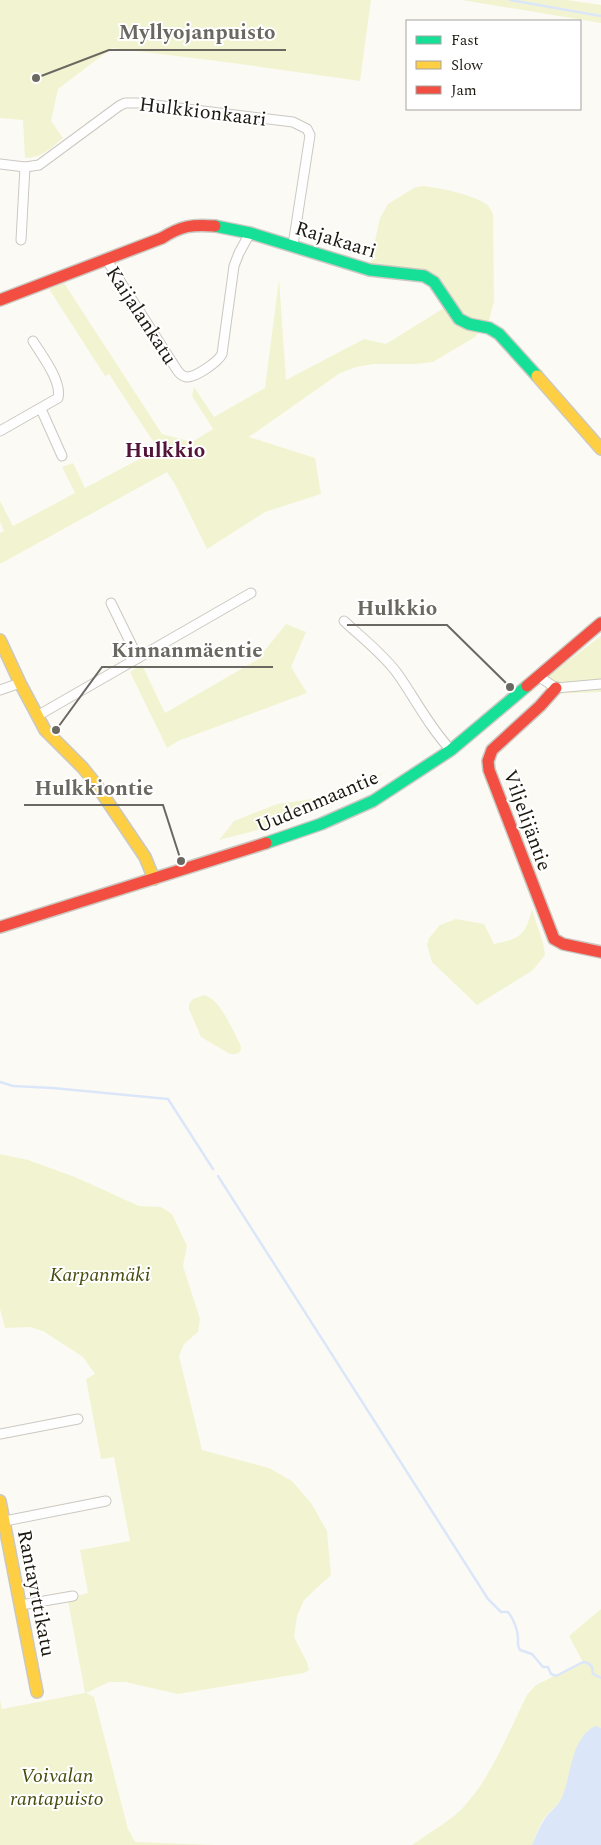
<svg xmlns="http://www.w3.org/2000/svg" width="601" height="1845" font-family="Spectral,serif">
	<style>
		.green { fill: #f2f4d1 }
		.water { fill: #dbe7f9 }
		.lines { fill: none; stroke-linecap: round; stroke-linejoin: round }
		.stream { stroke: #dbe7f9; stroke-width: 2.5 }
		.street-casing { stroke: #cac8c1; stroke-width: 11 }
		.fast-casing { stroke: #cac8c1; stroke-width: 14 }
		.slow-casing { stroke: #cac8c1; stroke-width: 14 }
		.jam-casing { stroke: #cac8c1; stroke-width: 14 }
		.street { stroke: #fffefe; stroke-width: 9 }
		.fast { stroke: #16e098; stroke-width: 11 }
		.slow { stroke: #ffcf43; stroke-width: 11 }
		.jam { stroke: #f24e42; stroke-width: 11 }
		.labels { text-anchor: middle; stroke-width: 4; stroke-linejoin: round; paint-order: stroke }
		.street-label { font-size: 20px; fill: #1c1910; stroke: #fff }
		.park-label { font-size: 20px; font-style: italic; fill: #474b0b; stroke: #fff }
		.neighbourhood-label { font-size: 21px; font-weight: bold; fill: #521439; stroke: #fff }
		.leader { fill: none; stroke: #6a6860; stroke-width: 2 }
		.callout-dot { fill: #6a6860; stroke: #fff; stroke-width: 2 }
		.callout-label { font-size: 21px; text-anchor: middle; font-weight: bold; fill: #6a6860; stroke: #fff; stroke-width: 4; stroke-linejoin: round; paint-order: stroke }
	</style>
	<rect width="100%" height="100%" fill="#fcfaf5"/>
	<!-- green -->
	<g class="green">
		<path d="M0,0H371L360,81L225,62L112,48L58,89L51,121L63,138C51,148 42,158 25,158L23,120L0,118Z"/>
		<path d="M462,0H567L601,5V23Z"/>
		<path d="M422,186C437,187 474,195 486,204C489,206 491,210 493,214L494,301L489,321L475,337L433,362L416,364H374L356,367L340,373L249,437L315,458L321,494L265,512L207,549L176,486L167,472L0,564V533L4,531L0,522V501L13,526L75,493L62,467L73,463L85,488L158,449L109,374L105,376L49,289L64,283L162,434L192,442L213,429L192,396L194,387L214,417L265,388L279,279L286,380L364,339L386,344L452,303L438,282L370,264L380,218L388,204L414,188Z"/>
		<path d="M286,624L306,632L291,667L307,693L178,741L167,748L130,672L142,665L165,713L257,660Z"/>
		<path d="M601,636V692L550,694L556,688L544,679Z"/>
		<path d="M390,769C356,790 320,808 283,822C262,830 240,834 219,840L234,821L277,804L306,800L335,793L363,783Z"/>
		<path d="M532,909L543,943L545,955L533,970L477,1005L432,962L427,945L429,938L440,925L456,919L484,924L494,944C521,938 525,936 532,909Z"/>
		<path d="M204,995C220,999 232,1029 240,1044L241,1048L240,1052L236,1054H230L201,1037L189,1009V1004L193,999Z"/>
		<path d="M0,1154L28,1160L75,1177L139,1206L161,1207L172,1214L187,1246L183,1266L200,1319L198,1332L184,1344L179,1356L202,1450L269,1468L292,1481L311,1503L327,1531L331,1575L304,1600L297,1616L294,1637L307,1662L309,1670L304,1673L178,1694L125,1682H109L86,1693L94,1697L128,1829L135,1842L215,1845H0V1700L2,1709L85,1693L68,1601L77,1599L76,1596L88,1593L80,1550L130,1541L114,1457L101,1459L86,1379L95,1374L83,1357L43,1331L30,1327L5,1328L0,1309Z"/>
		<path d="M601,1609V1728C575,1722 570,1783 561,1800C557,1806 550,1811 545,1817C539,1825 536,1836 532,1845H412C430,1832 453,1820 467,1803C492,1775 510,1729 527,1695L536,1685L583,1662L569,1636Z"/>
	</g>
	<!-- water -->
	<path class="water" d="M595,1726L601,1728V1845H532C536,1836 540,1825 546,1817C550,1811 558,1806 561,1799C572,1776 570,1739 595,1726Z"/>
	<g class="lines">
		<!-- stream -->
		<g class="stream">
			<path d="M510,0L601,16"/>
			<path d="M0,1082L13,1086L53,1088L168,1099L213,1169"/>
			<path d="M218,1176L488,1599L501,1612H508C513,1618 518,1630 518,1639C518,1644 517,1645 520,1650L532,1654L543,1667H548L551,1674L556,1676L583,1662L588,1663L592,1667L593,1674L601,1678"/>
		</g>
		<!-- street casing -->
		<g class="street-casing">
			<g id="street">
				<path d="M0,164L25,167L39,165L119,106L125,103H139L293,122L307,129L310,135L293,245"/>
				<path d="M21,240L25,167"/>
				<path d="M106,259L177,370C179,373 182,376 186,377C195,378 218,362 222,354L234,266L239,253L250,233"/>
				<path d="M41,409L62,456"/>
				<path d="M0,431L58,398C62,381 42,356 33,341"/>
				<path d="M111,603L138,658"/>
				<path d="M344,621C362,638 382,653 397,673C415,698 429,727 451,750"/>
				<path d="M538,676L556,688L601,684"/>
				<path d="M0,690L20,683"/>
				<path d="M37,716L251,593"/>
				<path d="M0,1434L78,1419"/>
				<path d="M5,1521L106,1501"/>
				<path d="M21,1605L73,1596"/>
			</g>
		</g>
		<!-- fast casing -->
		<g class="fast-casing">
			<g id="fast">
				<path d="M215,226L250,233L370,270L424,276L434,282L459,319L469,324L489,328L499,334L537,376"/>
				<path d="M266,843L321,824L373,801L451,750L527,686"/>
			</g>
		</g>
		<!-- slow casing -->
		<g class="slow-casing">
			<g id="slow">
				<path d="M537,376L601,449"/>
				<path d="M0,640L20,683L45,730L83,768L95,783L145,857L154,879"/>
				<path d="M0,1501L37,1692"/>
			</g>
		</g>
		<!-- jam casing -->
		<g class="jam-casing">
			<g id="jam">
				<path d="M0,300L162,238C181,226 192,224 215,226"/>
				<path d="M527,686L601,623"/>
				<path d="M556,688L540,706L492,750L488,761L489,770L554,939L563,944L601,952"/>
				<path d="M0,927L266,843"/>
			</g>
		</g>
		<!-- street -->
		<use href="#street" class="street"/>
		<!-- fast -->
		<use href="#fast" class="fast"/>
		<!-- slow -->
		<use href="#slow" class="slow"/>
		<!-- jam -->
		<use href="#jam" class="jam"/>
	</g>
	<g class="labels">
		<!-- street labels -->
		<g class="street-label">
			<text transform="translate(203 111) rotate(7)" y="7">Hulkkionkaari</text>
			<text transform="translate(336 239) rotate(17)" y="7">Rajakaari</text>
			<text transform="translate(142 315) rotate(57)" y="7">Kaijalankatu</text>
			<text transform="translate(317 801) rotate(-23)" y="7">Uudenmaantie</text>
			<text transform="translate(528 820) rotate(70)" y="7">Viljelijäntie</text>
			<text transform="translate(37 1593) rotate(79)" y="7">Rantayrttikatu</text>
		</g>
		<!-- park labels -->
		<g class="park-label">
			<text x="100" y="1281">Karpanmäki</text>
			<text x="57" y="1782">Voivalan<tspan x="57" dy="23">rantapuisto</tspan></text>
		</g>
		<!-- neighbourhood labels -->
		<g class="neighbourhood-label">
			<text x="165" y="457">Hulkkio</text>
		</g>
	</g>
	<!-- callouts -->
	<path class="leader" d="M36 78L109 50H286M510 687L447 625H347M56 730L102 667H273M181 861L163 805H24"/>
	<g class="callout-dot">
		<circle cx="36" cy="78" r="5"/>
		<circle cx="510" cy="687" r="5"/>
		<circle cx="56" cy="730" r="5"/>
		<circle cx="181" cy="861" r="5"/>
	</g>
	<g class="callout-label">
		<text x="197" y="39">Myllyojanpuisto</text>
		<text x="397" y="615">Hulkkio</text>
		<text x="187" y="657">Kinnanmäentie</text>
		<text x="94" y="795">Hulkkiontie</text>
	</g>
	<!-- legend -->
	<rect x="406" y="20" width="175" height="90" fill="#ffffff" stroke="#a4a39f"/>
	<rect x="416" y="36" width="25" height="8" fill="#16e098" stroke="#a4a39f"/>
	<text x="451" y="45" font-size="15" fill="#1c1910">Fast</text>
	<rect x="416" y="61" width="25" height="8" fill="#ffcf43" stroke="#a4a39f"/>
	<text x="451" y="70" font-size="15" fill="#1c1910">Slow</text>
	<rect x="416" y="86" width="25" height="8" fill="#f24e42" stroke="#a4a39f"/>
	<text x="451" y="95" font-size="15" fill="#1c1910">Jam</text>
</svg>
